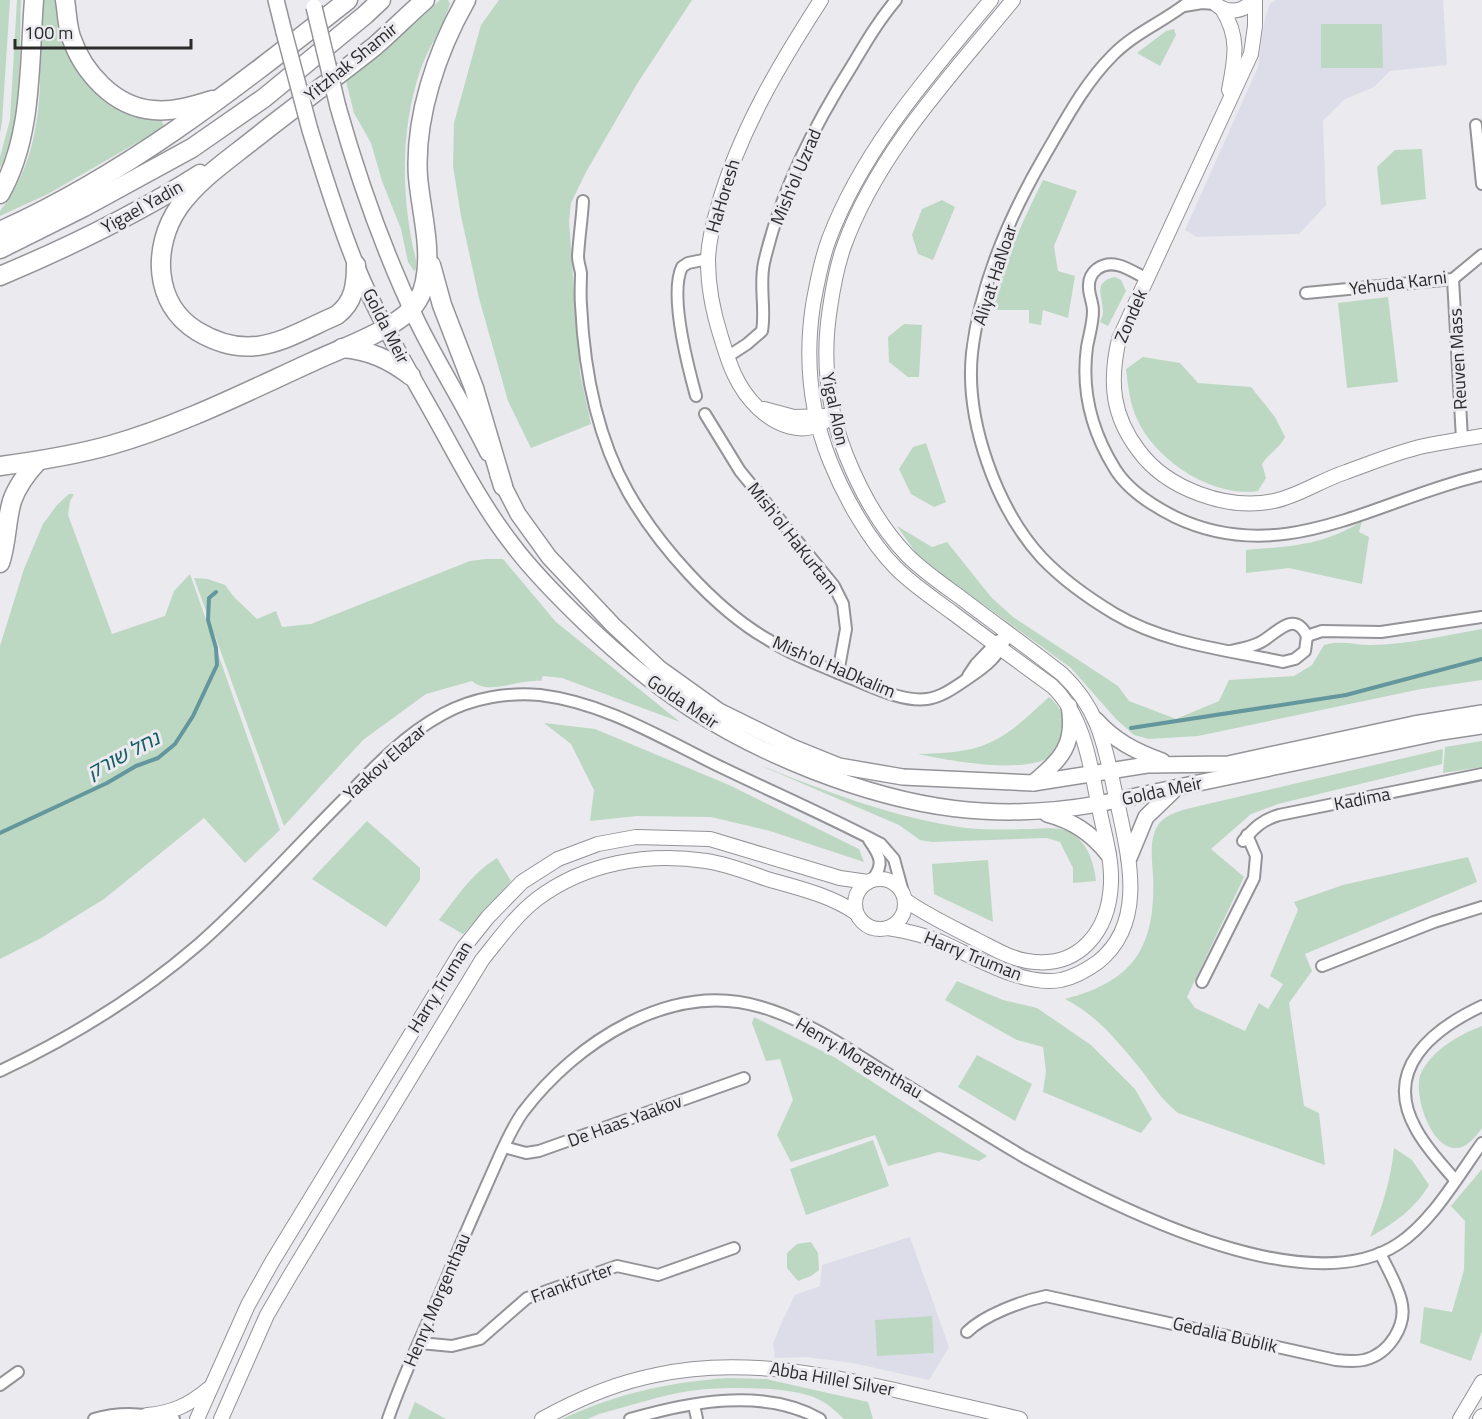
<svg xmlns="http://www.w3.org/2000/svg" width="1482" height="1419" font-family="'Titillium Web','Noto Sans Hebrew',sans-serif">
	<style>
		.built { fill: #dddde9 }
		.green { fill: #bdd8c2 }
		.lines { fill: none; stroke-linecap: round; stroke-linejoin: round }
		.stream { stroke: #64979d; stroke-width: 4 }
		.street-casing { stroke: #949398; stroke-width: 14 }
		.secondary-casing { stroke: #949398; stroke-width: 16 }
		.primary-casing { stroke: #949398; stroke-width: 18 }
		.highway-casing { stroke: #949398; stroke-width: 21 }
		.street { stroke: #fff; stroke-width: 10 }
		.secondary { stroke: #fff; stroke-width: 14 }
		.primary { stroke: #fff; stroke-width: 15 }
		.highway { stroke: #fff; stroke-width: 18 }
		.primary-bridge-casing { stroke: #949398; stroke-width: 18; stroke-linecap: butt }
		.primary-bridge { stroke: #fff; stroke-width: 15 }
		.labels { text-anchor: middle; stroke-width: 6; stroke-linejoin: round; paint-order: stroke }
		.street-label { font-size: 18px; fill: #2a2a2b; stroke: #eaeaef }
		.water-label { font-size: 20px; font-style: italic; fill: #145d64; stroke: #eaeaef }
	</style>
	<rect width="100%" height="100%" fill="#eaeaef"/>
	<!-- built -->
	<g class="built">
		<path d="M1276,0H1443L1447,65L1390,71L1374,87L1345,99L1323,121L1326,205L1299,234L1197,237L1185,230L1258,67L1265,18L1270,4Z"/>
		<path d="M910,1237L949,1347L929,1380L853,1363L806,1357L775,1358L773,1344L781,1324L795,1295L820,1286L822,1265Z"/>
	</g>
	<!-- green -->
	<g class="green">
		<path d="M0,0H10L2,122L0,133Z"/>
		<path d="M17,0H21C19,51 24,123 0,168V157L10,120Z"/>
		<path d="M41,0H57L59,24L123,110L142,119L161,118L164,127L48,194L0,216V211C29,174 38,131 40,84C40,72 38,59 38,47C39,31 40,16 41,0Z"/>
		<path d="M440,0H448L450,4C443,27 428,48 420,71C400,131 401,199 416,260V269L414,271L408,262L401,229L382,181L371,143L354,113L346,81L383,52Z"/>
		<path d="M499,0H692L637,84L586,172L571,203L569,221L580,373L591,424L531,448L508,401L479,298L461,216L453,166L454,123L481,25Z"/>
		<path d="M1321,24H1382L1383,68H1321Z"/>
		<path d="M1174,29L1176,35L1160,66L1137,53L1166,31Z"/>
		<path d="M1422,149L1426,199L1381,205L1377,167L1395,150Z"/>
		<path d="M1043,180L1077,191L1054,246L1058,271L1075,276L1068,318L1043,310L1041,325L1029,323V310H992C1003,264 1022,222 1043,180Z"/>
		<path d="M942,200L955,207L933,260L918,254L912,235L922,209Z"/>
		<path d="M1115,277L1121,280L1126,291L1108,326L1100,322C1101,319 1103,316 1103,313C1104,298 1091,282 1115,277Z"/>
		<path d="M1388,297L1398,382L1347,388L1338,303Z"/>
		<path d="M904,324L922,325L919,377H908L889,362L888,337Z"/>
		<path d="M1143,357L1180,363L1198,383L1251,387L1275,417L1285,437C1280,448 1269,453 1262,464L1266,478L1258,491C1212,498 1155,460 1137,419C1130,404 1128,386 1126,369Z"/>
		<path d="M926,443L946,502L934,507L911,494L899,469L913,447Z"/>
		<path d="M69,494H74L70,501L68,515L112,634L165,616L174,591L190,574L280,830L245,863L204,818L104,899L41,938L0,959V646L24,569L43,524L57,505Z"/>
		<path d="M1362,521L1359,532L1369,537L1362,584L1289,568L1246,573V550C1292,546 1322,546 1362,521Z"/>
		<path d="M897,526L932,547L947,542L991,597L1013,617L1118,686L1129,701L1176,719L1219,701L1229,680L1294,676L1312,665L1324,645C1340,640 1354,645 1370,645C1407,645 1446,635 1482,629V680L1421,689L1198,736L1149,739L1134,735L1116,719L1071,668L944,576L916,553Z"/>
		<path d="M486,559H503L556,622L680,722L562,678L543,676L541,681C518,679 488,696 472,681L426,694L363,740L284,826L194,578L208,579L225,585L234,597L257,619L276,611L282,627L311,624L470,561Z"/>
		<path d="M1049,697C1061,706 1065,719 1065,734C1063,785 948,760 918,754C942,753 969,753 991,742C1013,732 1031,713 1049,697Z"/>
		<path d="M544,723L595,729L729,785L859,849L864,862L770,831L711,817L637,816L590,821L594,790L571,744Z"/>
		<path d="M1482,741V767L1443,773L1445,747Z"/>
		<path d="M1443,749L1442,764L1278,804L1251,814L1211,849L1244,877L1187,997L1195,1008L1245,1031L1259,1003L1268,1009L1283,984L1270,976L1298,910L1294,902L1343,885L1468,857L1477,882L1305,954L1312,971L1289,1003L1304,1106L1319,1113L1325,1165L1178,1113C1163,1101 1153,1086 1142,1071C1119,1043 1097,1015 1065,999C1135,981 1156,946 1153,875C1152,858 1149,839 1158,825C1168,812 1184,810 1199,806Z"/>
		<path d="M757,764C820,789 886,815 953,826C979,831 1006,829 1031,829C1041,829 1054,827 1064,830C1086,837 1094,861 1096,881L1073,883V868L1060,842L1047,838L932,842L920,840L899,825Z"/>
		<path d="M367,821L420,868V880L386,927L312,879Z"/>
		<path d="M497,858L511,881L463,934L439,920C456,898 472,873 497,858Z"/>
		<path d="M988,860L993,922L934,894L932,864Z"/>
		<path d="M957,981L1003,1000L1037,1008L1091,1045L1135,1089L1152,1119L1141,1133L1043,1092L1046,1071L1043,1047L1017,1040L945,1000Z"/>
		<path d="M754,1017L834,1057L987,1156L979,1161L939,1152L888,1166L875,1135L791,1162L777,1135L793,1100L780,1059L766,1061L752,1023Z"/>
		<path d="M1482,1026V1128C1477,1135 1470,1144 1462,1147C1432,1157 1412,1093 1421,1073C1433,1049 1459,1035 1482,1026Z"/>
		<path d="M977,1055L1032,1084L1015,1121L958,1087Z"/>
		<path d="M873,1140L889,1186L806,1215L790,1169Z"/>
		<path d="M1394,1148L1412,1160L1429,1185C1414,1210 1394,1223 1370,1237C1382,1208 1391,1180 1394,1148Z"/>
		<path d="M1482,1169V1331L1471,1361L1420,1343L1424,1307L1452,1312L1464,1270L1465,1221L1451,1206Z"/>
		<path d="M811,1242L818,1253L819,1270L811,1276L798,1281L787,1268V1253L797,1244Z"/>
		<path d="M932,1316L934,1353L877,1356L875,1320Z"/>
		<path d="M728,1378L766,1379L868,1402L873,1419H844C836,1411 828,1404 818,1399C791,1386 720,1386 689,1391C659,1396 629,1406 599,1414L588,1419H562C616,1394 668,1382 728,1378Z"/>
		<path d="M415,1402L446,1419H408Z"/>
	</g>
	<g class="lines">
		<!-- stream -->
		<g class="stream">
			<path d="M1131,728L1346,695L1482,659"/>
			<path d="M0,833L107,783L136,766L158,758L175,744L193,716L217,665L216,648L208,620L209,598L216,592"/>
		</g>
		<!-- street casing -->
		<g class="street-casing">
			<g id="street">
				<path d="M1191,0C1166,21 1135,32 1112,56C1084,84 1065,121 1045,155C1010,215 980,284 972,353C965,420 996,508 1042,558C1063,580 1090,599 1115,614C1166,644 1227,650 1283,662L1295,659L1305,651L1307,636C1293,608 1275,636 1259,643C1251,647 1240,649 1231,651"/>
				<path d="M1184,6L1202,3L1215,4"/>
				<path d="M1476,125L1482,184"/>
				<path d="M583,201C582,219 579,238 578,256C578,262 580,267 581,273C581,284 580,294 581,305C584,368 597,437 628,492C658,545 715,609 767,639C794,656 824,667 853,679C875,688 903,702 927,699C942,697 955,687 967,679C988,665 998,657 1009,633"/>
				<path d="M1147,279C1131,271 1114,257 1097,269C1092,273 1089,278 1089,285C1088,293 1093,302 1093,311C1093,323 1089,336 1087,347C1081,391 1092,432 1115,469C1128,490 1153,506 1175,517C1284,569 1377,499 1482,475"/>
				<path d="M1453,279L1462,439"/>
				<path d="M1306,293L1453,279L1482,255"/>
				<path d="M727,357L747,344L762,331C766,309 759,286 764,263C780,192 814,126 853,64C866,42 879,20 896,0"/>
				<path d="M696,396C688,367 669,294 682,267L688,263L708,259"/>
				<path d="M705,414L740,471L834,586L843,604L846,629L838,673"/>
				<path d="M1307,636L1322,631L1381,632L1482,617"/>
				<path d="M968,676L976,664L999,640"/>
				<path d="M869,840C880,856 885,864 872,880"/>
				<path d="M1243,841C1254,828 1262,820 1279,815L1482,774"/>
				<path d="M1322,966L1434,922L1482,907"/>
				<path d="M1202,982L1254,878L1256,856L1247,835"/>
				<path d="M0,1071C72,1037 139,996 199,944C250,899 296,847 344,799C374,767 404,735 443,714C472,698 508,692 540,695C607,703 666,741 725,769C777,794 830,817 881,844L894,859L903,892"/>
				<path d="M504,1147L526,1153L539,1151L744,1078"/>
				<path d="M1455,1180C1441,1163 1426,1148 1416,1129C1382,1069 1433,1029 1482,1006"/>
				<path d="M967,1332C984,1315 1022,1301 1046,1296L1336,1360C1345,1361 1354,1362 1364,1360C1389,1354 1408,1325 1401,1300C1397,1284 1387,1268 1380,1253"/>
				<path d="M420,1343L452,1346L480,1339L527,1298L617,1266L658,1275L734,1248"/>
				<path d="M0,1385L18,1372"/>
				<path d="M694,1405L697,1419"/>
				<path d="M94,1419C121,1411 146,1414 174,1419"/>
				<path d="M388,1419C405,1370 428,1323 448,1275C462,1240 477,1207 492,1173C501,1153 510,1130 523,1112C576,1042 671,980 761,1007C806,1020 845,1047 883,1071C930,1100 977,1129 1024,1157C1111,1205 1305,1305 1398,1244C1432,1222 1458,1176 1482,1143"/>
				<path d="M630,1419C689,1402 763,1387 820,1419"/>
			</g>
		</g>
		<!-- secondary casing -->
		<g class="secondary-casing">
			<g id="secondary">
				<path d="M821,0C779,65 739,132 718,207C713,224 708,243 708,261C708,287 713,312 721,337C729,364 737,388 758,408C776,425 801,436 824,422"/>
				<path d="M1212,0C1223,14 1242,14 1253,0"/>
				<path d="M1255,0V26L1251,54L1119,339C1109,382 1112,416 1139,451C1167,489 1228,511 1274,501C1299,496 1321,480 1346,472C1371,463 1397,452 1424,446C1443,442 1463,439 1482,436"/>
				<path d="M1222,9C1240,37 1235,59 1229,90"/>
				<path d="M764,409L794,417L825,416"/>
				<circle cx="880" cy="904" r="25"/>
				<path d="M905,900C928,916 952,927 977,940C993,948 1009,958 1027,961C1079,970 1109,931 1111,883C1112,857 1103,829 1098,803C1090,762 1083,715 1052,686C1019,662 986,638 953,613C934,599 913,585 896,568C869,541 844,496 830,461C810,411 805,358 813,305C817,283 821,260 829,239C864,147 930,74 991,0"/>
				<path d="M888,928C907,931 924,935 941,942C975,957 1023,987 1061,980C1074,977 1087,970 1098,962C1148,922 1128,854 1117,801C1105,750 1102,712 1062,674C1029,648 994,623 960,597C942,584 923,571 907,555C881,528 860,490 846,455C827,407 822,358 830,308C833,287 837,266 844,246C878,152 951,76 1013,0"/>
				<path d="M147,1415C172,1413 189,1405 208,1389"/>
				<path d="M197,1419L248,1305L272,1262L464,947L488,917L522,882L558,859L598,844L636,837L710,839L840,878L868,882"/>
				<path d="M221,1419L267,1315L291,1274L482,960C499,939 516,915 537,899C585,863 647,852 706,861C727,864 747,872 767,879C798,888 830,895 856,913"/>
				<path d="M542,1419C578,1399 615,1383 656,1375C736,1357 817,1373 895,1390C937,1400 979,1409 1020,1419"/>
				<path d="M1460,1419L1482,1382"/>
				<path d="M1480,1419L1482,1416"/>
			</g>
		</g>
		<!-- primary casing -->
		<g class="primary-casing">
			<g id="primary">
				<path d="M276,0L284,32"/>
				<path d="M338,107C359,181 384,252 417,321C439,366 466,408 488,453"/>
				<path d="M310,130C324,175 338,221 356,265C377,316 405,364 432,412C457,456 480,503 512,544C533,572 559,598 585,623C657,692 721,735 813,771C911,809 995,822 1098,804L1441,732L1482,726"/>
				<path d="M498,475L518,514L549,557L613,625L659,668L719,711L792,747L839,766L903,777L1033,783L1147,765L1228,764L1414,724L1482,713"/>
				<path d="M1096,720C1115,741 1135,751 1162,761"/>
				<path d="M1033,783C1061,759 1076,745 1069,706"/>
				<path d="M1047,814C1073,821 1091,833 1108,854"/>
				<path d="M1129,858L1146,817L1174,790"/>
			</g>
		</g>
		<!-- highway casing -->
		<g class="highway-casing">
			<g id="highway">
				<path d="M65,0C67,12 67,25 71,37C83,72 114,107 153,110C173,112 193,106 212,100"/>
				<path d="M0,194C33,137 29,63 34,0"/>
				<path d="M0,231C129,173 237,87 348,0"/>
				<path d="M0,249L84,207L192,148L264,98L365,15L381,0"/>
				<path d="M356,265C356,285 354,302 337,315C285,338 252,364 197,331C153,304 152,246 179,207C198,180 228,160 253,140C293,108 335,78 375,46C392,31 408,15 425,0"/>
				<path d="M431,265L442,305L474,388L503,486"/>
				<path d="M0,276C69,247 137,214 200,174"/>
				<path d="M342,348C370,350 390,360 411,376"/>
				<path d="M0,466C38,461 75,455 111,445C181,425 246,392 312,362C342,348 378,336 405,315C415,307 423,294 425,281C432,248 421,211 418,177C414,118 437,51 466,0"/>
				<path d="M0,563C7,543 6,521 12,501C17,486 27,473 38,461"/>
			</g>
		</g>
		<!-- street -->
		<use href="#street" class="street"/>
		<!-- secondary -->
		<use href="#secondary" class="secondary"/>
		<!-- primary -->
		<use href="#primary" class="primary"/>
		<!-- highway -->
		<use href="#highway" class="highway"/>
		<!-- primary-bridge casing -->
		<g class="primary-bridge-casing">
			<g id="primary-bridge">
				<path d="M314,7L338,107"/>
				<path d="M284,32L310,130"/>
			</g>
		</g>
		<!-- primary-bridge -->
		<use href="#primary-bridge" class="primary-bridge"/>
	</g>
	<g class="labels">
		<!-- street labels -->
		<g class="street-label">
			<text transform="translate(351 62) rotate(-39)" y="6">Yitzhak Shamir</text>
			<text transform="translate(796 177) rotate(-67)" y="6">Mish'ol Uzrad</text>
			<text transform="translate(723 196) rotate(-73)" y="6">HaHoresh</text>
			<text transform="translate(142 207) rotate(-29)" y="6">Yigael Yadin</text>
			<text transform="translate(995 275) rotate(-72)" y="6">Aliyat HaNoar</text>
			<text transform="translate(1398 283) rotate(-7)" y="6">Yehuda Karni</text>
			<text transform="translate(1131 316) rotate(-67)" y="6">Zondek</text>
			<text transform="translate(386 326) rotate(63)" y="6">Golda Meir</text>
			<text transform="translate(1458 359) rotate(-93)" y="6">Reuven Mass</text>
			<text transform="translate(835 409) rotate(78)" y="6">Yigal Alon</text>
			<text transform="translate(793 538) rotate(52)" y="6">Mish'ol HaKurtam</text>
			<text transform="translate(834 667) rotate(23)" y="6">Mish'ol HaDkalim</text>
			<text transform="translate(683 702) rotate(34)" y="6">Golda Meir</text>
			<text transform="translate(385 762) rotate(-42)" y="6">Yaakov Elazar</text>
			<text transform="translate(1162 791) rotate(-12)" y="6">Golda Meir</text>
			<text transform="translate(1362 799) rotate(-11)" y="6">Kadima</text>
			<text transform="translate(973 956) rotate(22)" y="6">Harry Truman</text>
			<text transform="translate(440 987) rotate(-58)" y="6">Harry Truman</text>
			<text transform="translate(859 1058) rotate(30)" y="6">Henry Morgenthau</text>
			<text transform="translate(625 1121) rotate(-20)" y="6">De Haas Yaakov</text>
			<text transform="translate(572 1283) rotate(-20)" y="6">Frankfurter</text>
			<text transform="translate(437 1300) rotate(-67)" y="6">Henry Morgenthau</text>
			<text transform="translate(1225 1335) rotate(13)" y="6">Gedalia Bublik</text>
			<text transform="translate(832 1379) rotate(10)" y="6">Abba Hillel Silver</text>
		</g>
		<!-- water labels -->
		<g class="water-label">
			<text transform="translate(123 755) rotate(-28)" y="7">נחל שורק</text>
		</g>
	</g>
	<!-- scale -->
	<path d="M15 39v9h176v-9" fill="none" stroke="#2a2a2b" stroke-width="3"/>
	<text x="24" y="39" font-size="18" fill="#2a2a2b" stroke="#eaeaef" stroke-width="4.5" paint-order="stroke">100 m</text>
</svg>
